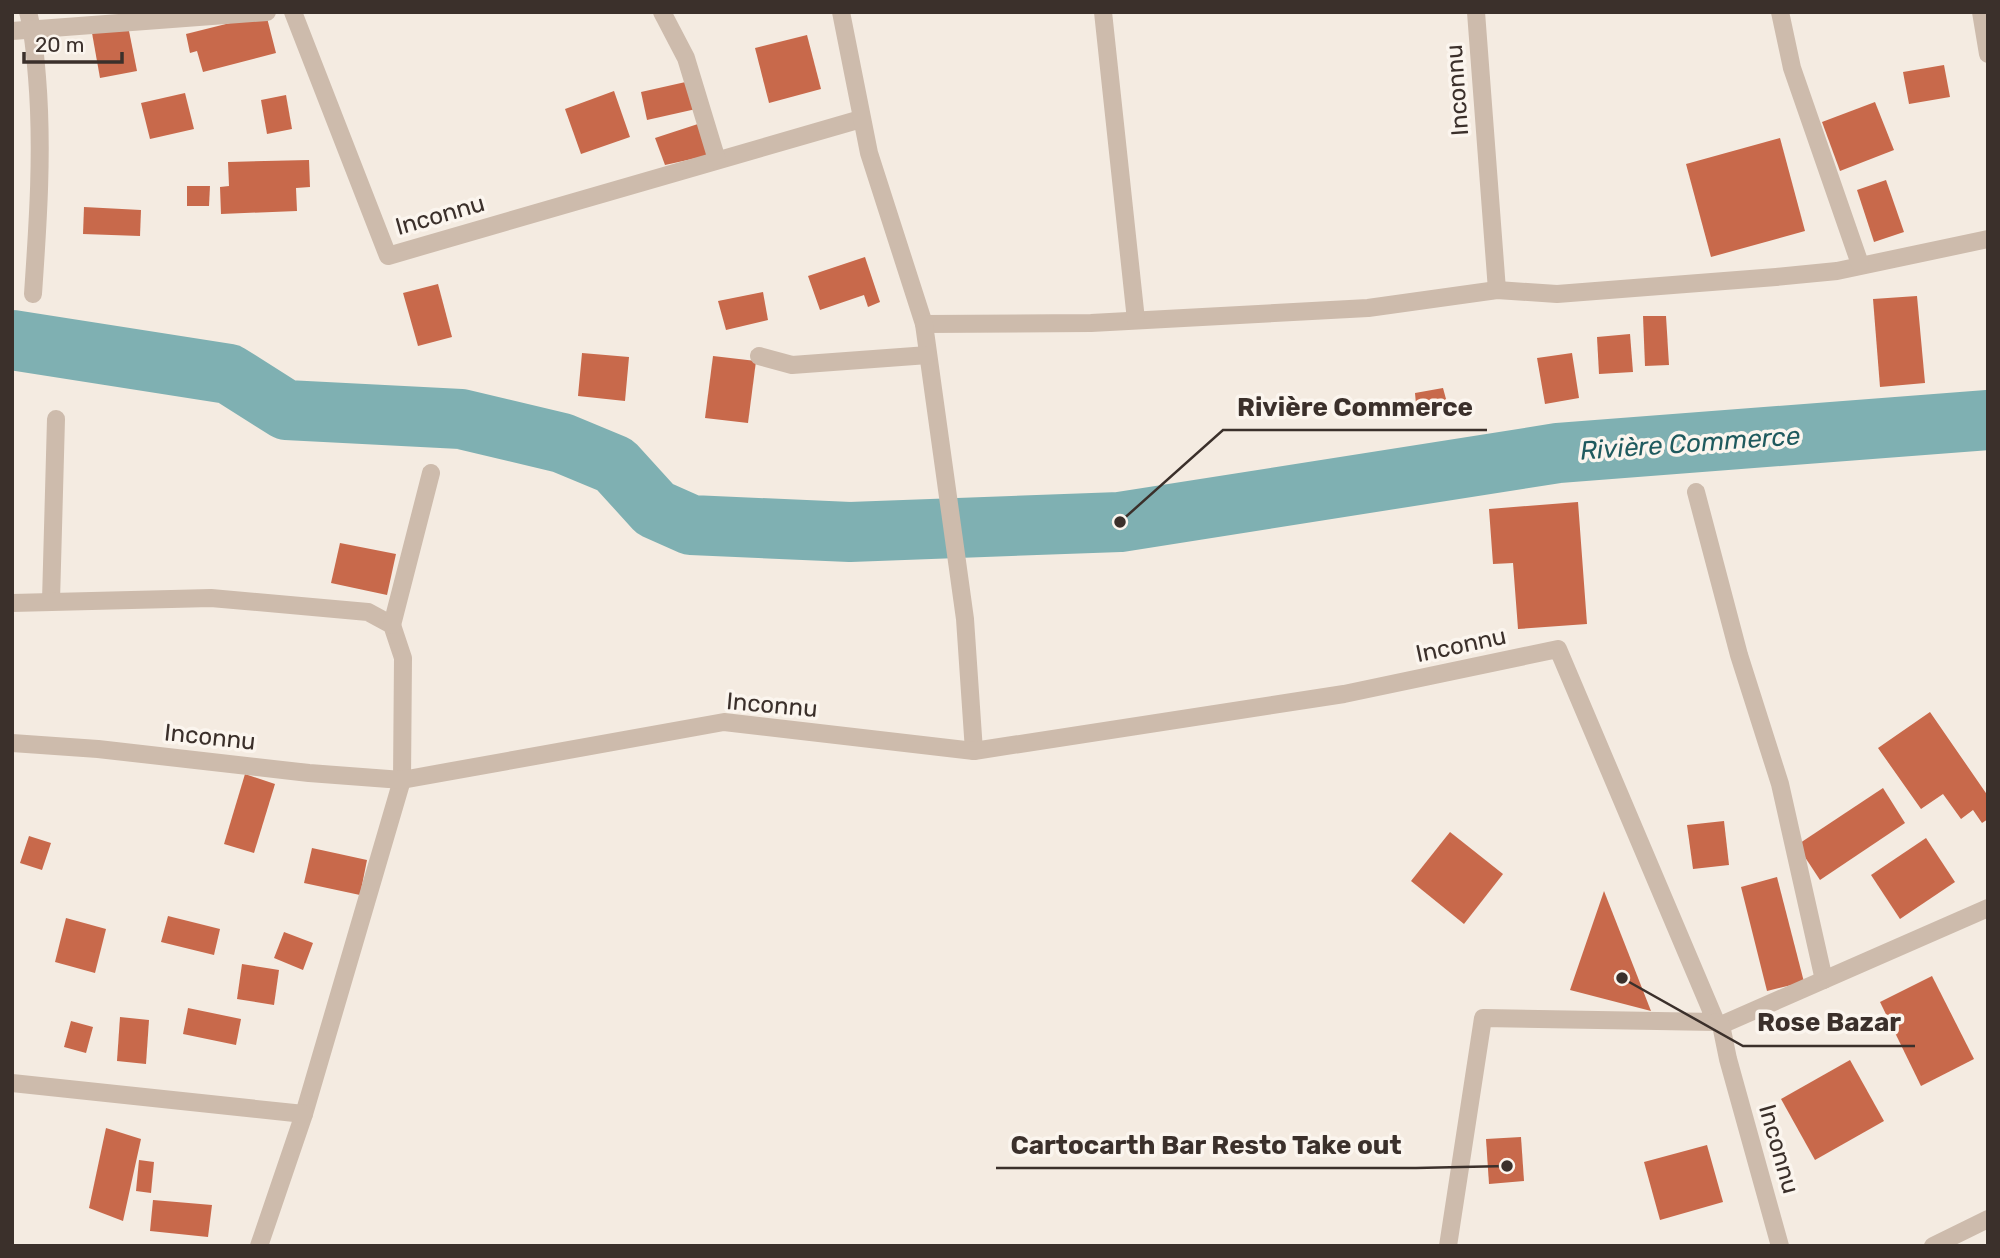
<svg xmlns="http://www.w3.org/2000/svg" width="2000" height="1258" font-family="Rubik,sans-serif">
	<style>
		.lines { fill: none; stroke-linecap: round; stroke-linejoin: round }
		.river { stroke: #7fb0b2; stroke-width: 60 }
		.building { fill: #c8694b }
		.minor { stroke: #cdbbac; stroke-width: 18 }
		.labels { text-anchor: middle; stroke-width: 7; stroke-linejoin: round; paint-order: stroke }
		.street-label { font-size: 24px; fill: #3b302b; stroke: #fbf5ee }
		.water-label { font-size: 26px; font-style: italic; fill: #1f5a5e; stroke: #fbf5ee }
		.leader { fill: none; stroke: #3b302b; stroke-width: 2.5 }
		.callout-dot { fill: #3b302b; stroke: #fbf5ee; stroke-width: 2.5 }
		.callout-label { font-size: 26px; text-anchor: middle; font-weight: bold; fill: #3b302b; stroke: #fbf5ee; stroke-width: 7; stroke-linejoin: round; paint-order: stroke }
	</style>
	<rect width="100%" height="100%" fill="#f4ebe1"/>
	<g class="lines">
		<!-- river -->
		<path class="river" d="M12,340L229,374L286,410L461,419L562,443L615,465L655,509L691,525L850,532L1120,522L1558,453L1988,420"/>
	</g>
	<!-- building -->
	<g class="building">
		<path d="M266,14L276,53L203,72L197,51L190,53L186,34Z"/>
		<path d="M128,26L137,71L100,78L92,33Z"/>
		<path d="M807,35L821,89L769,103L755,48Z"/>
		<path d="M1944,65L1950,97L1909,104L1903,72Z"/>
		<path d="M690,81L696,109L647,120L641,92Z"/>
		<path d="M614,91L630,137L581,154L565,109Z"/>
		<path d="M185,93L194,129L150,139L141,103Z"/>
		<path d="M286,95L292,129L267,134L261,100Z"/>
		<path d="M1875,102L1894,150L1840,171L1822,122Z"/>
		<path d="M701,123L710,155L665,165L655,138Z"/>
		<path d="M1780,138L1805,231L1711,257L1686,164Z"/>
		<path d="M309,160L310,187L296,188L297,211L221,214L220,187L229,186L228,162Z"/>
		<path d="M1886,180L1904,232L1874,242L1857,190Z"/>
		<path d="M187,186H210L209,206H187Z"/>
		<path d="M84,207L141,210L140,236L83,234Z"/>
		<path d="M865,257L880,302L868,307L864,295L820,310L808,276Z"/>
		<path d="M438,284L452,337L418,346L403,293Z"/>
		<path d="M763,292L768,320L726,330L718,301Z"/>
		<path d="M1917,296L1925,383L1880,387L1873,299Z"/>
		<path d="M1643,316H1666L1669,365L1645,366Z"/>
		<path d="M1630,334L1633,372L1599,374L1597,337Z"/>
		<path d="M582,353L629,357L625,401L578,396Z"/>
		<path d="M1572,353L1579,398L1545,404L1537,358Z"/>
		<path d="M713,356L756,361L748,423L705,418Z"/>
		<path d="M1443,388L1449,410L1417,415L1415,393Z"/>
		<path d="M1578,502L1587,624L1518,629L1513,563L1493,564L1489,509Z"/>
		<path d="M340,543L396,554L387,595L331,583Z"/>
		<path d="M1930,712L1988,796V819L1982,823L1973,810L1961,819L1943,794L1921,809L1878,748Z"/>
		<path d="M245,774L275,784L254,853L224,844Z"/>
		<path d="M1883,788L1905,823L1820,880L1797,845Z"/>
		<path d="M1724,821L1729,865L1693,869L1687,825Z"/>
		<path d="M1450,832L1503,874L1464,924L1411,881Z"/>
		<path d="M29,836L51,843L42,870L20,863Z"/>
		<path d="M1926,838L1955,882L1900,919L1871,875Z"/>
		<path d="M312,848L367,860L360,895L304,883Z"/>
		<path d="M1777,877L1804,982L1767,991L1741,887Z"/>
		<path d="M1604,891L1651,1011L1570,990Z"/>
		<path d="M168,916L220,929L214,955L161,942Z"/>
		<path d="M66,918L106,929L95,973L55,962Z"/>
		<path d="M284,932L313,943L303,970L274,958Z"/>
		<path d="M242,964L279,970L274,1005L237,999Z"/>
		<path d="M1932,976L1974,1059L1921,1086L1880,1002Z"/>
		<path d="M188,1008L241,1019L236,1045L183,1034Z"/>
		<path d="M120,1017L149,1020L146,1064L117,1061Z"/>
		<path d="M71,1021L93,1027L86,1053L64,1047Z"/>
		<path d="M1850,1060L1884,1121L1815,1160L1781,1099Z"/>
		<path d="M106,1128L141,1139L123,1221L89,1208Z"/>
		<path d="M1521,1137L1524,1181L1489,1184L1486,1139Z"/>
		<path d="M1707,1145L1723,1202L1660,1220L1644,1162Z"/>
		<path d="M139,1160L154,1162L151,1193L136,1191Z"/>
		<path d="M153,1200L212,1205L208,1237L150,1231Z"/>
	</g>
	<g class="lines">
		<!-- minor -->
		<g class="minor">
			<path d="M28,12C34,34 35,55 37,77C43,149 38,222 33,294"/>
			<path d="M293,12L388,256L861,119"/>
			<path d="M662,12L686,58L717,160"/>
			<path d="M841,12L869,153L924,324L1091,323L1368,308L1497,290L1557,294L1776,277L1837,271L1988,239"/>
			<path d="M1103,12L1136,320"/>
			<path d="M1476,12L1497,290"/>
			<path d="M1780,12L1792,68L1860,264"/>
			<path d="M1981,12L1988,54"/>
			<path d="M12,31L267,12"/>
			<path d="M924,324L965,619L974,751"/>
			<path d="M759,356L792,365L928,355"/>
			<path d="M1696,492L1739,655L1780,784L1824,980"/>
			<path d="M51,601L56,419"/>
			<path d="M12,603L211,598L368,612L392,625L403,658L402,780L304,1114L259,1246"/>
			<path d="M392,625L431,473"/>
			<path d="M12,743L98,749L309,773L402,780L724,722L974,751L1344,694L1558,649L1716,1022L1483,1018L1448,1246"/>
			<path d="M1716,1022L1721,1025L1988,908"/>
			<path d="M1721,1025L1728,1059L1780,1246"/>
			<path d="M12,1083L304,1114"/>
			<path d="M1933,1246L1988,1219"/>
		</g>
	</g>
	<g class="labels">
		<!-- street labels -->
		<g class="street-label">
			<text transform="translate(1457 90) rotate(-94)" y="8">Inconnu</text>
			<text transform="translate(440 215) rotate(-16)" y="8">Inconnu</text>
			<text transform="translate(1461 645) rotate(-12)" y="8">Inconnu</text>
			<text transform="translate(772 705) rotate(5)" y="8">Inconnu</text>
			<text transform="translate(210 737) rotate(6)" y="8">Inconnu</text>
			<text transform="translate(1779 1149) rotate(74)" y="8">Inconnu</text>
		</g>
		<!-- water labels -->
		<g class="water-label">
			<text transform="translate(1690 443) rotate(-4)" y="9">Rivière Commerce</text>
		</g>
	</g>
	<!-- callouts -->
	<path class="leader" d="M1120 522L1223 430H1487M1622 978L1743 1046H1915M1507 1166L1416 1168H996"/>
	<g class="callout-dot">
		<circle cx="1120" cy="522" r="7"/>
		<circle cx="1622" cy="978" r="7"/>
		<circle cx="1507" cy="1166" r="7"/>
	</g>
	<g class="callout-label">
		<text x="1355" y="416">Rivière Commerce</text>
		<text x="1829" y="1031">Rose Bazar</text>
		<text x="1206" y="1154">Cartocarth Bar Resto Take out</text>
	</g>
	<!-- border -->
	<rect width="2000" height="1258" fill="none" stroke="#3b302b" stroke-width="28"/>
	<!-- scale -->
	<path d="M24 52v10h98v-10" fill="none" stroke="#3b302b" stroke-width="3.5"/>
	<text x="35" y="52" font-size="21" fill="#3b302b" stroke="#fbf5ee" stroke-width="5" paint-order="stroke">20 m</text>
</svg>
